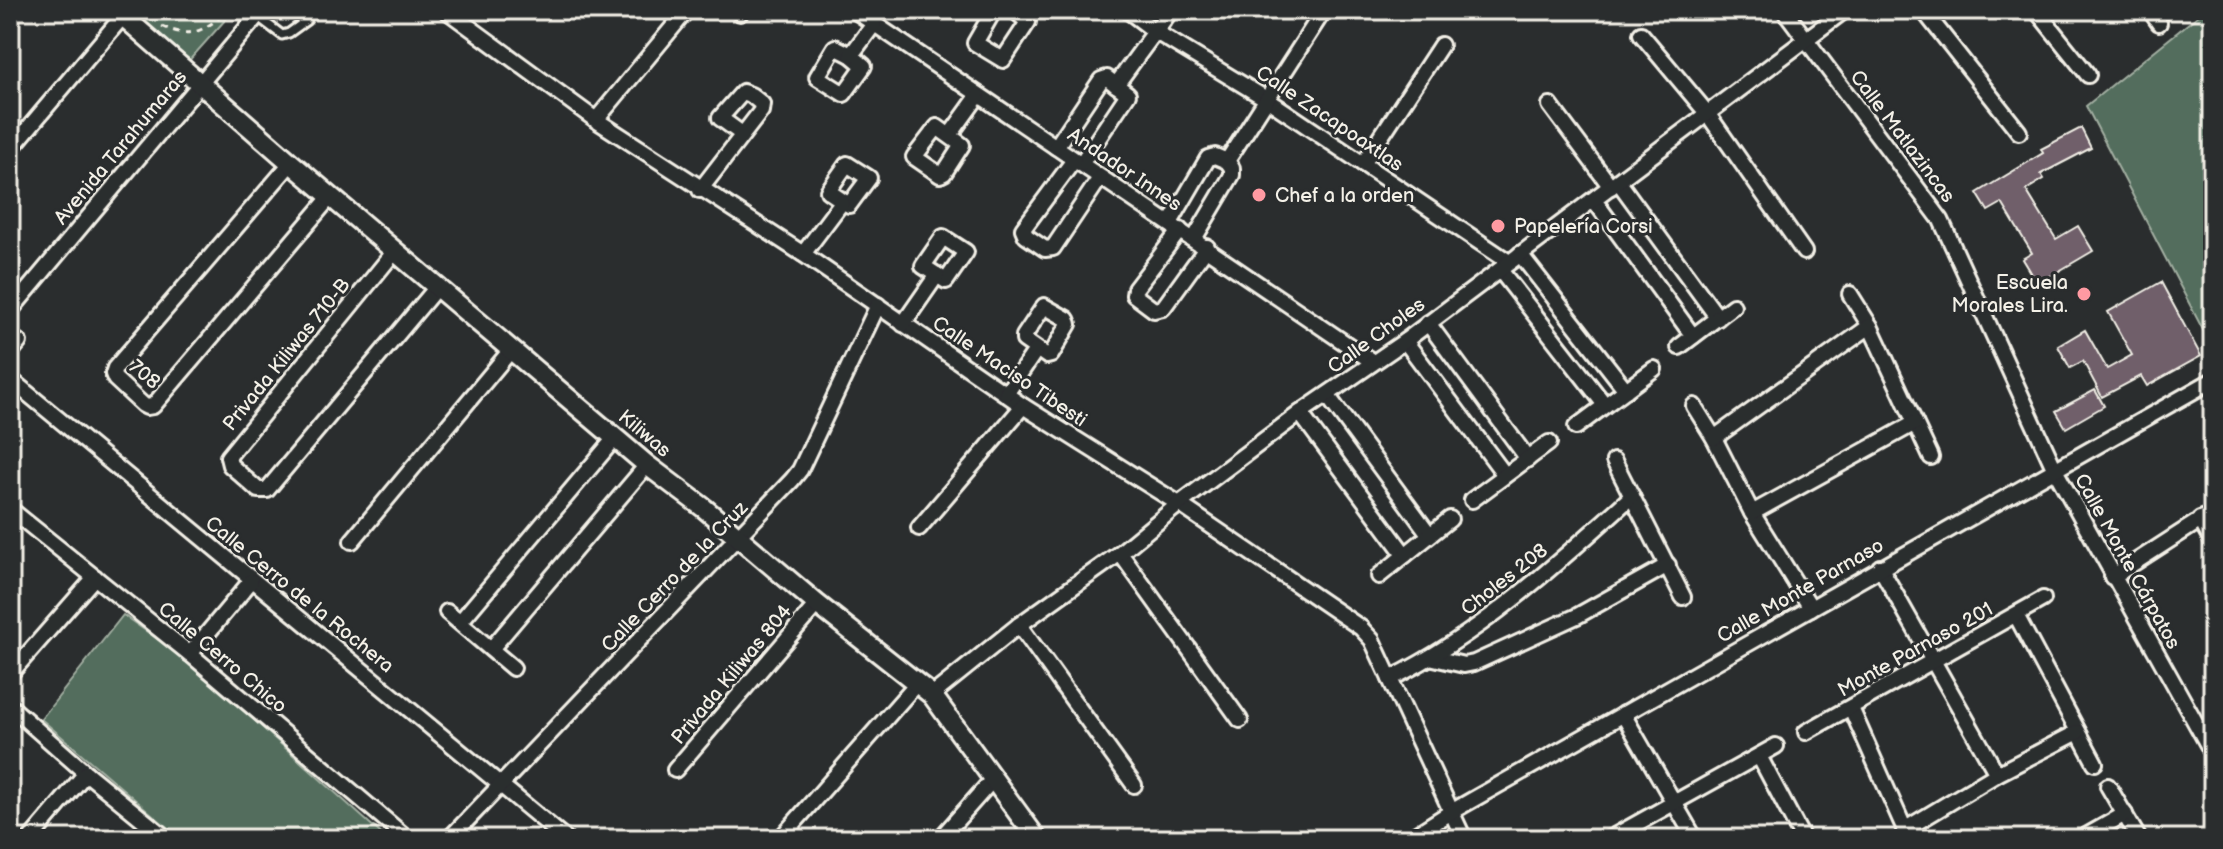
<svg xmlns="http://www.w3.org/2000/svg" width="2223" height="849" font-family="'Balsamiq Sans',sans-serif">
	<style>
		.green { fill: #526d5d; stroke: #a3afa2; stroke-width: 2 }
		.building { fill: #6f5f6b; stroke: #f4f1e8; stroke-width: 2 }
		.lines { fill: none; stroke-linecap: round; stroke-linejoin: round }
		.service-casing { stroke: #f4f1e8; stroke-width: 13 }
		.minor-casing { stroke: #f4f1e8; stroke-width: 20 }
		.tertiary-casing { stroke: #f4f1e8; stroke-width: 24 }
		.path { stroke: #f4f1e8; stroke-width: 3; stroke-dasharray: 6 6; stroke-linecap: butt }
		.service { stroke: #2a2d2e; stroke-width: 7 }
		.minor { stroke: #2a2d2e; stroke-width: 14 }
		.tertiary { stroke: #2a2d2e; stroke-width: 18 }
		.poi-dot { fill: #ff9aa2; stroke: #2a2d2e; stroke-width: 3 }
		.labels { text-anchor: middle; stroke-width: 6; stroke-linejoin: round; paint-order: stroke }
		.street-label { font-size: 20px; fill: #f4f1e8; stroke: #2a2d2e }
		.poi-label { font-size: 20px; fill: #f4f1e8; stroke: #2a2d2e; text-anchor: start }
	</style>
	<rect width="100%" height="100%" fill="#2a2d2e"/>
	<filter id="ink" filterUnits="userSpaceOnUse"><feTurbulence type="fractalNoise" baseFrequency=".0125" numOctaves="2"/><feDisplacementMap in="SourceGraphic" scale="16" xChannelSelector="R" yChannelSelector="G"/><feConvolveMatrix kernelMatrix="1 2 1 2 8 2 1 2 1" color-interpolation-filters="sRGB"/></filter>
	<g filter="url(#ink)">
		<!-- green -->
		<g class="green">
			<path d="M122,10H234L186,64Z"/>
			<path d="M2205,10H2213V349L2086,106Z"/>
			<path d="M123,615L186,659L387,839H181L41,719Z"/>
		</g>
		<!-- building -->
		<g class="building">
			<path d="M2081,128L2091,148L2041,174L2044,179L2026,190L2056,239L2078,226L2093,251L2037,284L2022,259L2032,253L2002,203L1988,211L1977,193L2043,153L2041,149Z"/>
			<path d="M2161,282L2201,356L2147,386L2141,376L2102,397L2083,361L2070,368L2058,346L2085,330L2107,369L2132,355L2108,312Z"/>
			<path d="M2095,390L2104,406L2066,428L2056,411Z"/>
		</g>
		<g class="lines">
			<!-- service casing -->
			<g class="service-casing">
				<path id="service" d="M257,16L282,35L289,33L307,20"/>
			</g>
			<!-- minor casing -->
			<g class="minor-casing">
				<g id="minor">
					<path d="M446,10L596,120L803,254L1023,406L1179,504L1361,628L1372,640L1464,839"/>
					<path d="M737,10L740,13"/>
					<path d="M854,10L1373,362"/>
					<path d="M994,10L975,43L1003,60L1028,22L1014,10"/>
					<path d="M1127,10L1156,32L1268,100L1509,262"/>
					<path d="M1784,10L1941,220L2055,470L2213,754"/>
					<path d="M1923,10L2019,132"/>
					<path d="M2036,10L2088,75"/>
					<path d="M2150,10L2159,23"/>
					<path d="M1641,34L1707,113L1804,252"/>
					<path d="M835,47L851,55L864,66L844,94L817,77Z"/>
					<path d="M851,55L874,24"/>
					<path d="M1116,85L1171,10"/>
					<path d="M1550,105L1611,187"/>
					<path d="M596,120L687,10"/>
					<path d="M937,127L962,145L944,173L940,175L914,157Z"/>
					<path d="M950,135L978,96"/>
					<path d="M1056,147L1101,80L1107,78L1128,94L1081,164"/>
					<path d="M10,150L123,16"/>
					<path d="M1074,160L1023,229L1026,236L1045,249L1053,248L1100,178"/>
					<path d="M1227,161L1324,10"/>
					<path d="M291,163L115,368L113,374L115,379L143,405L147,407L153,406L331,196"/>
					<path d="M847,164L869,178L849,205L828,191Z"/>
					<path d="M1363,164L1441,45"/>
					<path d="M1618,181L1718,318"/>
					<path d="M700,190L761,111L762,104L751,95L743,92L720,118L742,134"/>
					<path d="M1594,200L1693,336"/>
					<path d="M1170,223L1208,158L1215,156L1227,161L1232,168V175L1194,239"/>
					<path d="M1180,230L1135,289L1134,295L1154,310L1163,308L1207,247"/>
					<path d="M943,237L966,252L946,281L923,266Z"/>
					<path d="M395,251L228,457L230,465L258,490H267L437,287"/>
					<path d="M803,254L842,202"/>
					<path d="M1520,254L1626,390"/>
					<path d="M1500,270L1605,405"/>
					<path d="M1850,294L1870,326L1931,457"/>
					<path d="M1044,306L1067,319L1069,324L1051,355L1047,356L1024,340V336Z"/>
					<path d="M10,311L262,10"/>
					<path d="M1428,323L1528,459"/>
					<path d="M903,324L937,275"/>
					<path d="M1405,341L1505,475"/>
					<path d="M1679,347L1733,306"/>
					<path d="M10,353L19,342"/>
					<path d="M10,379L566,839"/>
					<path d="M1006,394L1036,350"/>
					<path d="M1327,395L1429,534"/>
					<path d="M1694,406L1714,438L1752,513L1811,608"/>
					<path d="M1300,413L1405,555"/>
					<path d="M1576,427L1654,369"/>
					<path d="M1714,438L1870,326"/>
					<path d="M1614,461L1683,597"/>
					<path d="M1472,500L1549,443"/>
					<path d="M10,509L190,654L408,839"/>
					<path d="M1752,513L1915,423"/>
					<path d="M2200,519L2213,543"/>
					<path d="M919,528L1023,406"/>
					<path d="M352,541L511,350"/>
					<path d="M1120,553L1240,720"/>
					<path d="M1880,567L1997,774"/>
					<path d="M1379,576L1450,519"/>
					<path d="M2112,577L2213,512"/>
					<path d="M447,612L513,668"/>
					<path d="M2016,615L2095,763"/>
					<path d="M460,622L615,438"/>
					<path d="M1019,625L1134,785"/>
					<path d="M491,649L647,465"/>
					<path d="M190,654L251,581"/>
					<path d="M1434,658L1464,665L1474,663L1577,616L1668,565"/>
					<path d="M10,674L95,577"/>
					<path d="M1390,679C1481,634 1557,564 1632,496"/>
					<path d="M932,695L1019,625L1120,553L1179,504L1300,413L1405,341L1845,10"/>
					<path d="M10,706L86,773L167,839"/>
					<path d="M1851,708L1909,839"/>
					<path d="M1623,714L1695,839"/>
					<path d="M1806,732L2043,599"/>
					<path d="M1759,756L1803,839"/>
					<path d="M675,770L817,604"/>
					<path d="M2108,786L2139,839"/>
					<path d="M1904,830L1997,774L2078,732"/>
					<path d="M30,839L86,773"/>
					<path d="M449,839L792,480L800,470L878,305"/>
					<path d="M780,839L917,683"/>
					<path d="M940,839L994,778"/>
					<path d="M1409,839L1451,812L2213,380"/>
					<path d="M1609,839L1776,746"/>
					<path d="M2081,839L2125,814"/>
				</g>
			</g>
			<!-- tertiary casing -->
			<g class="tertiary-casing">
				<path id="tertiary" d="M116,10L291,163L647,465L704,508L817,604L932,695L1037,839"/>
			</g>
			<!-- path -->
			<path class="path" d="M162,26C193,41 205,29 229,10"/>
			<!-- service -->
			<use href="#service" class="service"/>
			<!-- minor -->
			<use href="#minor" class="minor"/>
			<!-- tertiary -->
			<use href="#tertiary" class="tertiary"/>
		</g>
	</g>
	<!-- markers -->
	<g class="poi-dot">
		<circle cx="1259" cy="195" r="8"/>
		<circle cx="1498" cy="226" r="8"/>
		<circle cx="2084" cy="294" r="8"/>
	</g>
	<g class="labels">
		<!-- street labels -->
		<g class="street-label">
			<text transform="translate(1330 118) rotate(34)" y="7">Calle Zacapoaxtlas</text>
			<text transform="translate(1903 136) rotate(53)" y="7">Calle Matlazincas</text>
			<text transform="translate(120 147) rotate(-50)" y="7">Avenida Tarahumaras</text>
			<text transform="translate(1125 169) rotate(34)" y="7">Andador Innes</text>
			<text transform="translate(1376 335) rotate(-36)" y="7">Calle Choles</text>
			<text transform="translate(286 354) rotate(-51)" y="7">Privada Kiliwas 710-B</text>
			<text transform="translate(1010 371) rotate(34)" y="7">Calle Maciso Tibesti</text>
			<text transform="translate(145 374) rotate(40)" y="7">708</text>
			<text transform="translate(645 433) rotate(40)" y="7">Kiliwas</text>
			<text transform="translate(2128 561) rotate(61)" y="7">Calle Monte Cárpatos</text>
			<text transform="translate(674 576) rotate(-46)" y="7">Calle Cerro de la Cruz</text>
			<text transform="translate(1504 579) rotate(-38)" y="7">Choles 208</text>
			<text transform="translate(1800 590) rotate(-30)" y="7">Calle Monte Parnaso</text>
			<text transform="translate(300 594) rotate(39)" y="7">Calle Cerro de la Rochera</text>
			<text transform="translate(1915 649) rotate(-29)" y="7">Monte Parnaso 201</text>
			<text transform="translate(223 657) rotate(40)" y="7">Calle Cerro Chico</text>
			<text transform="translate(731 674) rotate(-50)" y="7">Privada Kiliwas 804</text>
		</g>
		<!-- poi labels -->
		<g class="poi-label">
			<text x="1275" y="202">Chef a la orden</text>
			<text x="1514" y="233">Papelería Corsi</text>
			<text x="2068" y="289" text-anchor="end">Escuela<tspan x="2068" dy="23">Morales Lira.</tspan></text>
		</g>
	</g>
	<!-- margin -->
	<rect width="2223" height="849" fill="none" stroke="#2a2d2e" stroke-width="40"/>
	<rect x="20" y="20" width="2183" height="809" fill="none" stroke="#f4f1e8" stroke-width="3" filter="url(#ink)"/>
</svg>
